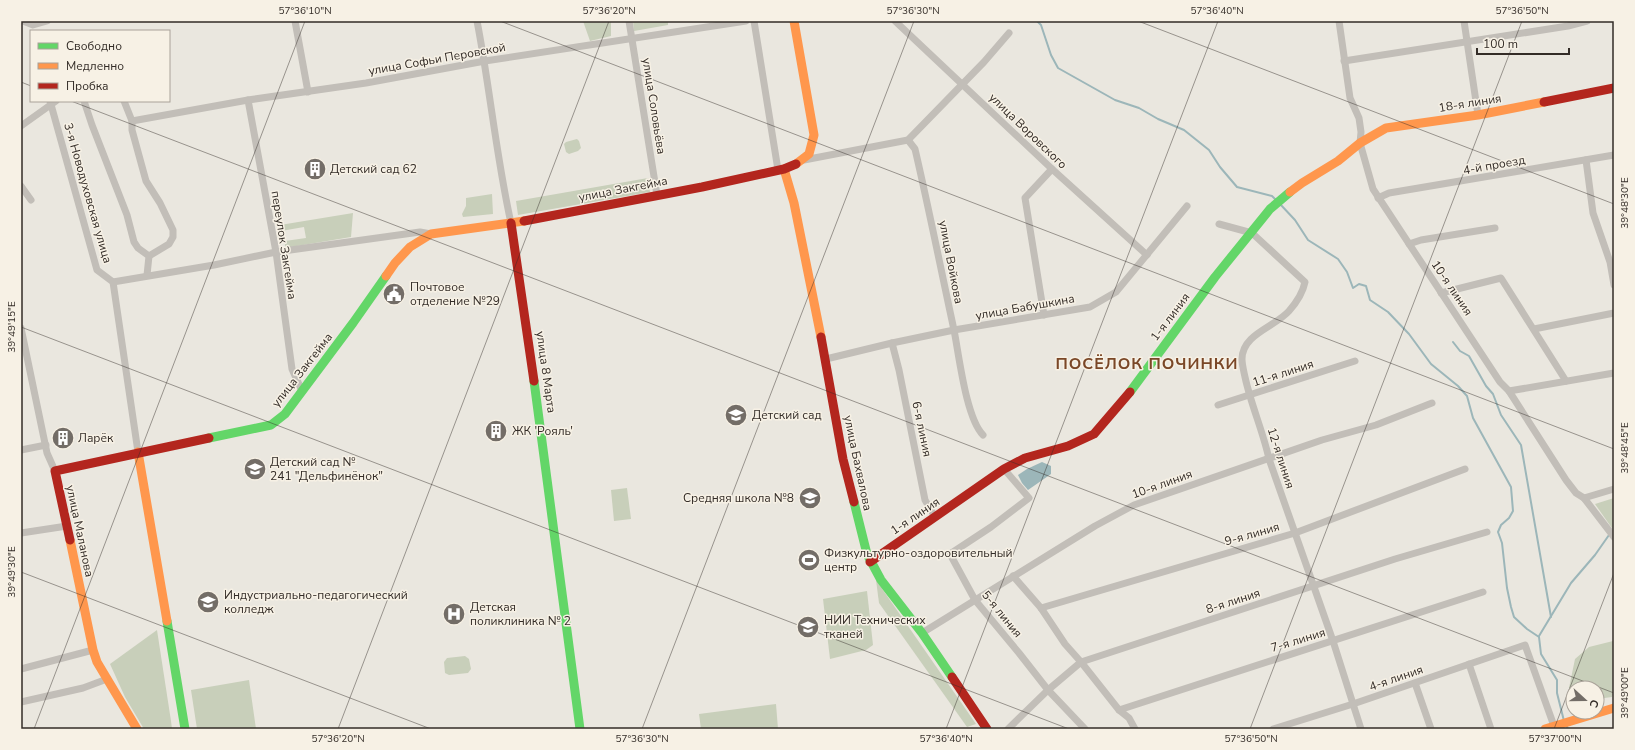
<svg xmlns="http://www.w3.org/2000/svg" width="1635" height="750" font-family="'Nunito Sans',sans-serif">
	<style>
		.green { fill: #c8cfba }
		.water { fill: #9cb6b9 }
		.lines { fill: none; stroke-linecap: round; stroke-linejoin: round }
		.stream { stroke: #9cb6b9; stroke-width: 2 }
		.street { stroke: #c2beb8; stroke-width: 7 }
		.fast { stroke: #63d668; stroke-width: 9 }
		.slow { stroke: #ff974d; stroke-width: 9 }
		.jam { stroke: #b3261e; stroke-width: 9 }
		.ticks { fill: none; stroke: #332c27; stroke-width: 1; stroke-opacity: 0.45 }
		.labels { text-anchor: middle; stroke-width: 3; stroke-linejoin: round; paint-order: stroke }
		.street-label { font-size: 12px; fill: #332c27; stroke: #f7f1e5 }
		.poi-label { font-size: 12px; fill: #332c27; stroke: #f7f1e5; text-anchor: start }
		.district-label { font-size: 16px; font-weight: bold; letter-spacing: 1px; fill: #7a4727; stroke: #f7f1e5 }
		.neatline { fill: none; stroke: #332c27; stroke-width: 1.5 }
		.ticks-label { font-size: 10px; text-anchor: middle; fill: #332c27 }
	</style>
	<rect width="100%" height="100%" fill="#eae7df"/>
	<!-- green -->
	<g class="green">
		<path d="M583,21H611V36L590,41Z"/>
		<path d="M633,21H668V25L634,31Z"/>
		<path d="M577,139L579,141L581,148L578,151L569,154L566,152L564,144L566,142Z"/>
		<path d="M648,178L650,192L518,215L516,201Z"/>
		<path d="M492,194L493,214L463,217L462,214L466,206V198Z"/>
		<path d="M353,213L351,237L285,248V241L306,238L304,227L281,231L280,225Z"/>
		<path d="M627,488L631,519L614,521L611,490Z"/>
		<path d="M1614,498V531L1595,504Z"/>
		<path d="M876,580L976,724L967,727L879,603Z"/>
		<path d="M867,591L873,645L866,650L830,659L823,599Z"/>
		<path d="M157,630L171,721L172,729H144L125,697L110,664Z"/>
		<path d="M1613,641L1614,692L1612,697L1597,699V688H1573V697L1569,688L1575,659L1589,647Z"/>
		<path d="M465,656L469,659L471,669L468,673L449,675L445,673L444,662L447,658Z"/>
		<path d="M249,680L256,729H197L191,690Z"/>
		<path d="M776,704L778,729H701L699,714Z"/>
	</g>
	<!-- water -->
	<path class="water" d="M1042,462L1051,466V474L1028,490L1022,483L1018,475L1027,469Z"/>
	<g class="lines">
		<!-- stream -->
		<g class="stream">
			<path d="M1037,21L1041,25L1051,55L1058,68L1115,100L1139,108L1158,119L1184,130L1209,150L1220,167L1237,187L1272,196L1276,200"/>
			<path d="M1280,204L1295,220L1308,240L1338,259L1347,272L1353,288L1359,284L1366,286L1370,300L1388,312L1409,334L1431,364L1458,386L1467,396L1473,418L1511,487L1513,511L1509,518L1501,525L1498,532L1502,543L1507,588L1511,607L1514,617L1527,629L1539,637L1541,654L1557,680V693L1564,721"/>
			<path d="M1453,342L1460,351L1469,356L1486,386L1493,394L1501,415L1521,445L1551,617"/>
			<path d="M1539,636L1571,583L1595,555L1609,535"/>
			<path d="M1566,725L1568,729"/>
		</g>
		<!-- street -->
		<g class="street">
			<path d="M23,21L33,25L47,21"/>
			<path d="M295,21L308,92"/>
			<path d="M477,21C490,88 496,156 511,223"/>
			<path d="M629,21L657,195"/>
			<path d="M754,21L778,170"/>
			<path d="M895,21L1052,169L1147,255"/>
			<path d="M1339,21L1350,98L1359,118L1361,132L1360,143L1373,189L1500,382L1509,391L1566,480L1576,493L1584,498L1614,537"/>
			<path d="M1464,21L1478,115"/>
			<path d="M1344,61L1568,26L1587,21"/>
			<path d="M248,100L276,252L292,369L302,391"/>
			<path d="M50,101L97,270L113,282L138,452"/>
			<path d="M84,101L92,125L127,215L134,242L138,248L149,256L147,275"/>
			<path d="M124,101L132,121V130L146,181L160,203L173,230V237L169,244L149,256"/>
			<path d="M132,121L248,100L366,83L485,61L746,21"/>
			<path d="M21,126L56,101"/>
			<path d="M908,140L915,149C929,209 941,270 954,330C959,355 966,418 983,435"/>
			<path d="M804,160L908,140L984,62L1009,33"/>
			<path d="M1586,160L1593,213L1610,262L1614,285"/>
			<path d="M21,186L31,200"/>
			<path d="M1378,198L1389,193L1614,155"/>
			<path d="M1219,224L1252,233L1305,282C1303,292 1296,303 1289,311C1275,327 1242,334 1242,359C1242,365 1244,372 1245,377C1251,405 1263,431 1269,459L1333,641L1361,729"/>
			<path d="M1409,244L1421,240L1495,228"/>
			<path d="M113,282L214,265L276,252L420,232L431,234"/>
			<path d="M1441,293L1501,278L1566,381"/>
			<path d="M1044,315L1025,198L1052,169"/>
			<path d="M21,328L47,453L55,471"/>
			<path d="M1534,329L1614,313"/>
			<path d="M892,343L899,370L925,500L935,517"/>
			<path d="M826,359L892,343L954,330L1090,307L1116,292L1187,206"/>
			<path d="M1509,391L1614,373"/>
			<path d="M1218,405L1355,361"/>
			<path d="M21,450L46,445"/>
			<path d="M1004,469L1029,498L991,527L950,554L975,600L1019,653L1048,690L1085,729"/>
			<path d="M1584,498L1614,489"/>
			<path d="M21,533L67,526"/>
			<path d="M1013,576L1041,608L1065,644L1081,662L1119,710L1129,718L1135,729"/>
			<path d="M1041,608L1295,533L1465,469"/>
			<path d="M922,633L1095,526L1134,505L1322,440L1376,425L1432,403"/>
			<path d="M1469,664L1491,729"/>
			<path d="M21,669L93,650"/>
			<path d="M1415,683L1431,729"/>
			<path d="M21,702L83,688L107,679"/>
			<path d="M1119,710L1483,592"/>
			<path d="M1008,729L1048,690L1081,662L1395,559L1487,532"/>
			<path d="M1273,729L1353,704L1525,645L1554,726"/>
		</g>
		<!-- fast -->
		<g class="fast">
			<path d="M534,381L580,729"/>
			<path d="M1130,392L1215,277L1270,209L1290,192"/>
			<path d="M209,438L271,425L285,414L353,323L386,276"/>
			<path d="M854,502L867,554L881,580L922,633L952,677"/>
			<path d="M167,621L185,729"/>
		</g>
		<!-- slow -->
		<g class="slow">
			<path d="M794,21L814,135L809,154L796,164"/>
			<path d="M784,169L794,203L821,337"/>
			<path d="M1290,192L1302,183L1338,161L1360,143L1386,128L1478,115L1544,102"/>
			<path d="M386,276L395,263L410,247L431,234L524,221"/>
			<path d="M138,452L167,621"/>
			<path d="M70,540L93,650L97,662L137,729"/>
			<path d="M1545,729L1614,708"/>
		</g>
		<!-- jam -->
		<g class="jam">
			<path d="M1544,102L1614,88"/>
			<path d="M524,221L702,187L784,169L796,164"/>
			<path d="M511,223L534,381"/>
			<path d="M821,337L843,459L854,502"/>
			<path d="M70,540L55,471L209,438"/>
			<path d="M870,562L1004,469L1025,458L1068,446L1094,434L1130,392"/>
			<path d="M952,677L987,729"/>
		</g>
	</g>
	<!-- ticks -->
	<path class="ticks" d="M500,21L1614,449M1138,21L1614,204M21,82L31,86M71,101L1614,693M21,327L1069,729M21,572L431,729M34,729L305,21M338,729L609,21M642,729L914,21M946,729L1218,21M1250,729L1522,21M1554,729L1614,573"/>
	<!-- icons -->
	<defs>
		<g id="building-disc" transform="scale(1.15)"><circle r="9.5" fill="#736d67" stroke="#f7f1e5"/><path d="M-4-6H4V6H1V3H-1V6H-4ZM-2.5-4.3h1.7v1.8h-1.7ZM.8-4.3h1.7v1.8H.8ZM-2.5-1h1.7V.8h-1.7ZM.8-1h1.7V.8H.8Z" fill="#fff"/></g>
		<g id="civic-disc" transform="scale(1.15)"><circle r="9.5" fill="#736d67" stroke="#f7f1e5"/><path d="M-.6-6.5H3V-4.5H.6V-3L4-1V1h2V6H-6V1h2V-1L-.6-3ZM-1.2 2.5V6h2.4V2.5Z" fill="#fff"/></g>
		<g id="school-disc" transform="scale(1.15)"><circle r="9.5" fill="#736d67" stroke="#f7f1e5"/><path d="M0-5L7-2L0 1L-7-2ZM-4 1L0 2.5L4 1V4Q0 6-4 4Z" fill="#fff"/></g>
		<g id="stadium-disc" transform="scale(1.15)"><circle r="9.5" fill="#736d67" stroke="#f7f1e5"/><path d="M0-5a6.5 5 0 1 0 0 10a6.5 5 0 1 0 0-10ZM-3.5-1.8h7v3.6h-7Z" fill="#fff"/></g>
		<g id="university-disc" transform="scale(1.15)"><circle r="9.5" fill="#736d67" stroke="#f7f1e5"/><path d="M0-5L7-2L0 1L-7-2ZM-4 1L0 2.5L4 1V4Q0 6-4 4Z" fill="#fff"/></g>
		<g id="hospital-disc" transform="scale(1.15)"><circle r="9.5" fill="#736d67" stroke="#f7f1e5"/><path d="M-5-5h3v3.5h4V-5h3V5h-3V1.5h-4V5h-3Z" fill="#fff"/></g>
	</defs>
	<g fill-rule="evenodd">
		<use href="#building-disc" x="315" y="169"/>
		<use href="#civic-disc" x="394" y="294"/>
		<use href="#school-disc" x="736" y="415"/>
		<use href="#building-disc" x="496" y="431"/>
		<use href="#building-disc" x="63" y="438"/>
		<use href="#school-disc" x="255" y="469"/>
		<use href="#school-disc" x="810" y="498"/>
		<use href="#stadium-disc" x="809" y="560"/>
		<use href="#university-disc" x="208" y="602"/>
		<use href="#hospital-disc" x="454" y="614"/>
		<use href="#university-disc" x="808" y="627"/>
	</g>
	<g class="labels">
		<!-- street labels -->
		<g class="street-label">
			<text transform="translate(437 59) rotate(-10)" y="4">улица Софьи Перовской</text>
			<text transform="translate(1470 103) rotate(-9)" y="4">18-я линия</text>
			<text transform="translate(654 106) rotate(81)" y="4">улица Соловьёва</text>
			<text transform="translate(1028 131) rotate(44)" y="4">улица Воровского</text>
			<text transform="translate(1494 165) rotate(-10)" y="4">4-й проезд</text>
			<text transform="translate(623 189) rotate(-11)" y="4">улица Закгейма</text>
			<text transform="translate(88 193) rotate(74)" y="4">3-я Новодуховская улица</text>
			<text transform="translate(284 245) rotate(81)" y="4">переулок Закгейма</text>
			<text transform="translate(951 262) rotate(79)" y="4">улица Войкова</text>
			<text transform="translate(1452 288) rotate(56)" y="4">10-я линия</text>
			<text transform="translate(1025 307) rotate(-10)" y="4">улица Бабушкина</text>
			<text transform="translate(1170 317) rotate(-53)" y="4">1-я линия</text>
			<text transform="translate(302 370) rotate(-52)" y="4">улица Закгейма</text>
			<text transform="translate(546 372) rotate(82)" y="4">улица 8 Марта</text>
			<text transform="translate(1283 373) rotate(-18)" y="4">11-я линия</text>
			<text transform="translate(922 429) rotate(78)" y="4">6-я линия</text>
			<text transform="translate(1281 458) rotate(72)" y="4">12-я линия</text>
			<text transform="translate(858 463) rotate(78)" y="4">улица Бахвалова</text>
			<text transform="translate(1162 484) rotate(-20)" y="4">10-я линия</text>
			<text transform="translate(915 516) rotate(-34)" y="4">1-я линия</text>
			<text transform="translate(80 531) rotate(78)" y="4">улица Маланова</text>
			<text transform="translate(1252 534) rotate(-16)" y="4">9-я линия</text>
			<text transform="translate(1233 601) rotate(-18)" y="4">8-я линия</text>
			<text transform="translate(1002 614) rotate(51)" y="4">5-я линия</text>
			<text transform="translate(1298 640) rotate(-17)" y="4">7-я линия</text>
			<text transform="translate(1396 678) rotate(-19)" y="4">4-я линия</text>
		</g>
		<!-- poi labels -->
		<g class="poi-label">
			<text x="330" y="173">Детский сад 62</text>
			<text x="410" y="291">Почтовое<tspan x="410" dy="14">отделение №29</tspan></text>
			<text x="752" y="419">Детский сад</text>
			<text x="512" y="435">ЖК 'Рояль'</text>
			<text x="78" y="442">Ларёк</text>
			<text x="270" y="466">Детский сад №<tspan x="270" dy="14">241 "Дельфинёнок"</tspan></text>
			<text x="794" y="502" text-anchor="end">Средняя школа №8</text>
			<text x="824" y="557">Физкультурно-оздоровительный<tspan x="824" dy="14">центр</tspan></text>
			<text x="224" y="599">Индустриально-педагогический<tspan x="224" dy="14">колледж</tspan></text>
			<text x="470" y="611">Детская<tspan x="470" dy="14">поликлиника № 2</tspan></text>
			<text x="824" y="624">НИИ Технических<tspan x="824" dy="14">тканей</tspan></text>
		</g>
		<!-- district labels -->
		<g class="district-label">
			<text x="1147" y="369">ПОСЁЛОК ПОЧИНКИ</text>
		</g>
	</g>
	<!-- border -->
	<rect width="1635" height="750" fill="none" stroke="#f7f1e5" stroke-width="44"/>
	<!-- legend -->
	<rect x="30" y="30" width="140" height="72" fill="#f7f1e5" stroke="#a9a299"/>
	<rect x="38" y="43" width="20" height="6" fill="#63d668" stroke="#a9a299"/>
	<text x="66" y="50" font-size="12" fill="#332c27">Свободно</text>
	<rect x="38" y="63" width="20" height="6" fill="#ff974d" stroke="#a9a299"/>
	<text x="66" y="70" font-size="12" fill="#332c27">Медленно</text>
	<rect x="38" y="83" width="20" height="6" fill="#b3261e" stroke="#a9a299"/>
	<text x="66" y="90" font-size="12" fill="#332c27">Пробка</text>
	<!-- north arrow -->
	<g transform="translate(1585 700) rotate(111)"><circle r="19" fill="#f7f1e5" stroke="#a9a299"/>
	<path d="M0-3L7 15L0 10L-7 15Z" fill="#736d67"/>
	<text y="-6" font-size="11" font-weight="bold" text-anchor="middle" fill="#332c27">С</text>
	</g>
	<!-- scale -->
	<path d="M1477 48v6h92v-6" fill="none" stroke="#332c27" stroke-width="2"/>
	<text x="1483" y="48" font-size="12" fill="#332c27" stroke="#f7f1e5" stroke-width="3" paint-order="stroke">100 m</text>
	<rect x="22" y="22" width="1591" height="706" class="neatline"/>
	<g class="ticks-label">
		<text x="305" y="14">57°36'10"N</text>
		<text x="609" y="14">57°36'20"N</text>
		<text x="913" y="14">57°36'30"N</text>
		<text x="1217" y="14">57°36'40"N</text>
		<text x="1522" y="14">57°36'50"N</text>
		<text transform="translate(1624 203) rotate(-90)" y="4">39°48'30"E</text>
		<text transform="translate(11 327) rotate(-90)" y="4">39°49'15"E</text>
		<text transform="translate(1624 448) rotate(-90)" y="4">39°48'45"E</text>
		<text transform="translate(11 572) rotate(-90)" y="4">39°49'30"E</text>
		<text transform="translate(1624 693) rotate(-90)" y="4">39°49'00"E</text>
		<text x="338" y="742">57°36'20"N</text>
		<text x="642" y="742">57°36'30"N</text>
		<text x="946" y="742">57°36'40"N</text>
		<text x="1251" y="742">57°36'50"N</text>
		<text x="1555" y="742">57°37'00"N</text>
	</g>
</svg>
